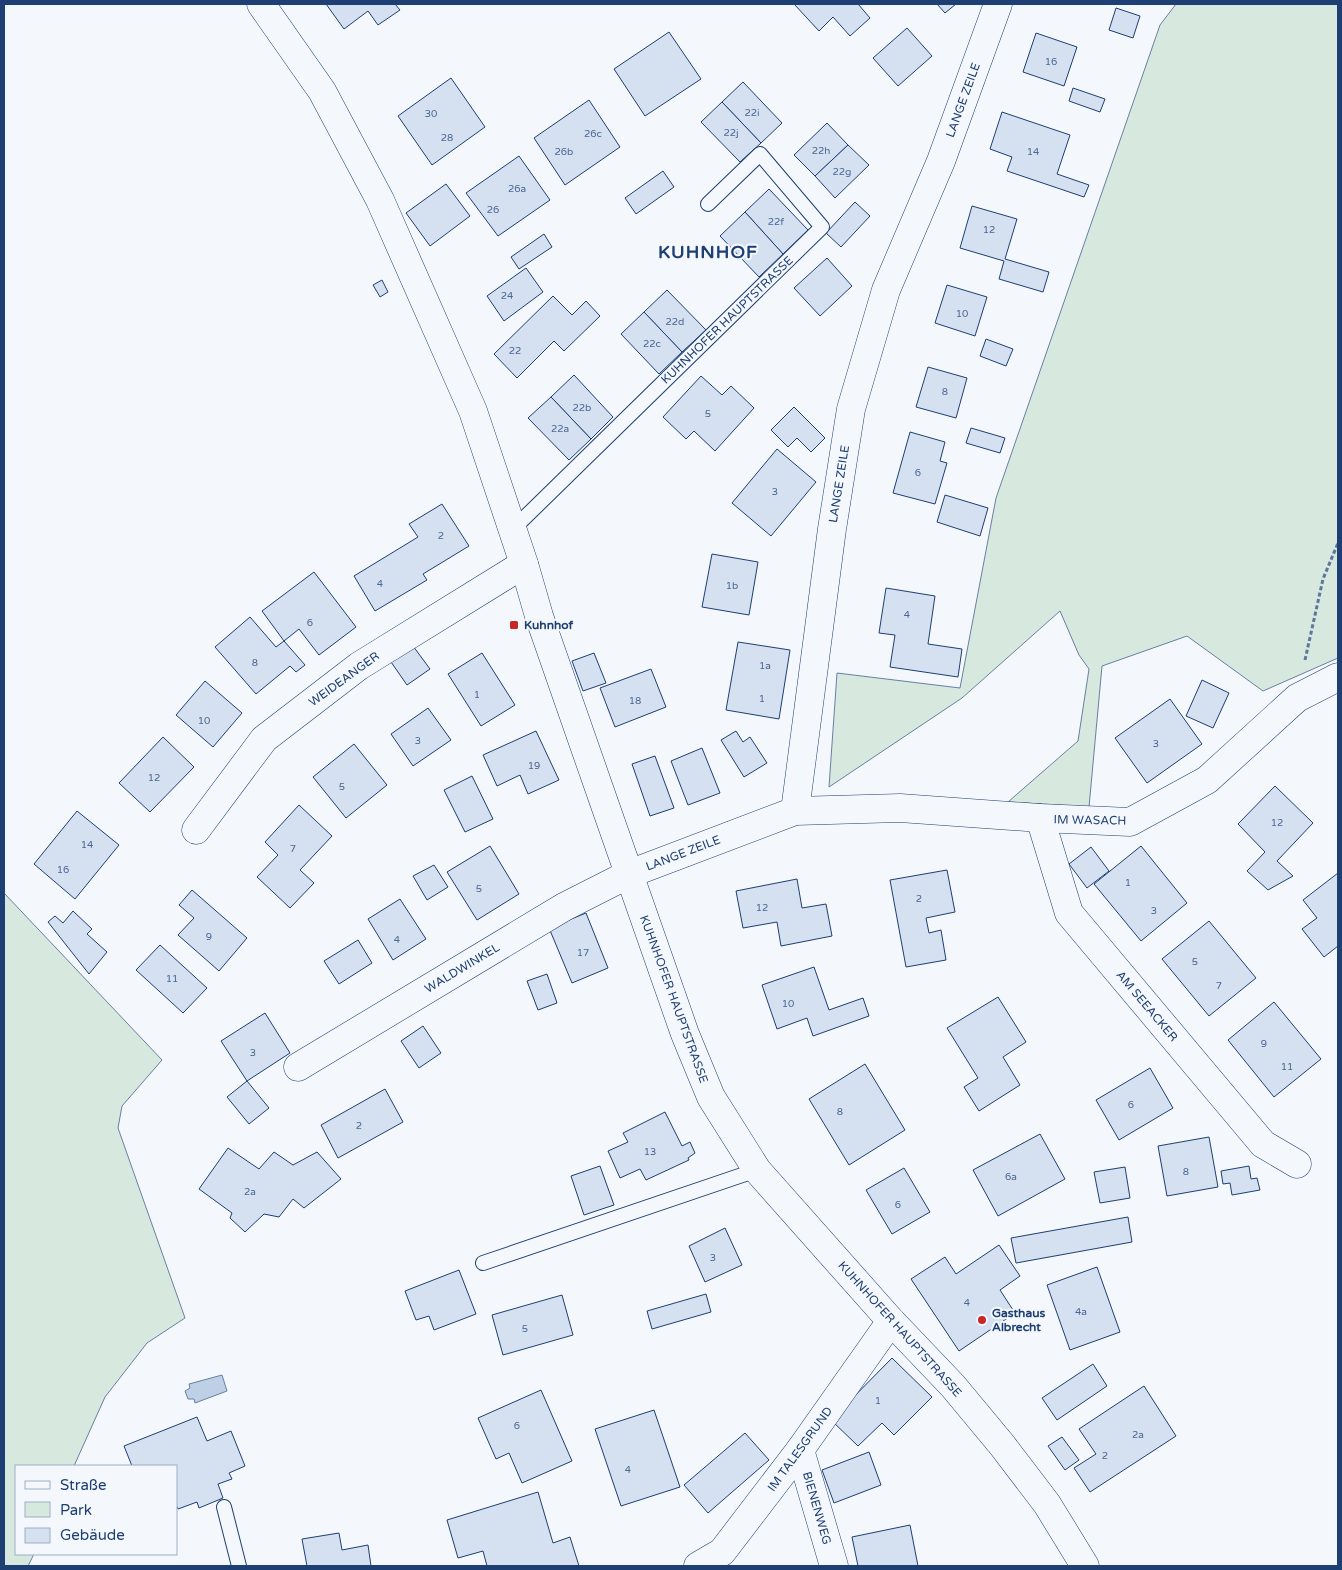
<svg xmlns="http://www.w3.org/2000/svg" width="1342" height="1570" font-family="'Varela Round',sans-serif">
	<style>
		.green { fill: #d7e8df; stroke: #687fa3 }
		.water { fill: #bed0e5; stroke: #687fa3 }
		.building { fill: #d5e0f0; stroke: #1d3f73 }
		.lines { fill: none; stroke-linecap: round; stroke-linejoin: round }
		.service-casing { stroke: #1d3f73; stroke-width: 16 }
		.minor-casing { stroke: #1d3f73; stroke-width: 29 }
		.tertiary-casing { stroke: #1d3f73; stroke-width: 29 }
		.path { stroke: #5e769c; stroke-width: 3; stroke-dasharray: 4 2.5; stroke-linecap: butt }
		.service { stroke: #f4f7fb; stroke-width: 14 }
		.minor { stroke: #f4f7fb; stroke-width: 28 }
		.tertiary { stroke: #f4f7fb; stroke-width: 28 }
		.poi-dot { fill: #c62828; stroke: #f4f7fb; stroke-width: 2 }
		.labels { text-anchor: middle; stroke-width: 4; stroke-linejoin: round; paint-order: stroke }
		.number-label { font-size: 10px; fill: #4b6792 }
		.street-label { font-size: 12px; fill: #1d3f73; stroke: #f4f7fb }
		.poi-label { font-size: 12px; font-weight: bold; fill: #1d3f73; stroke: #f4f7fb; text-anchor: start }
		.district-label { font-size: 18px; font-weight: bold; letter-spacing: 1px; fill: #1d3f73; stroke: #f4f7fb }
	</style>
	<rect width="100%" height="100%" fill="#f4f7fb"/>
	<!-- green -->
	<g class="green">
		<path d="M1176,4H1338V658L1263,691L1187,636L1102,666L1089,807L1008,802L1078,741L1089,669L1079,655L1060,611L962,698L829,787L837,673L960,688L996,498L1160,25Z"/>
		<path d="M4,893L162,1060L122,1106L118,1128L185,1318L147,1343L105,1397L74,1466H16V1554H34L28,1566H4Z"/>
	</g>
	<!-- water -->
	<path class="water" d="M222,1375L227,1391L195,1403L194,1399H188L185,1391L190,1388L189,1384Z"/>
	<!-- building -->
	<g class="building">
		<path d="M326,4H395L400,10L378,25L368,11L344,29Z"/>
		<path d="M794,4H858L870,18L850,36L833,17L819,31Z"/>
		<path d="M937,4H956L945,13Z"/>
		<path d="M1116,8L1140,16L1133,38L1109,30Z"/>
		<path d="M907,28L932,56L898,86L873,58Z"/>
		<path d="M669,32L701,79L645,116L614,69Z"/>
		<path d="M1036,33L1077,47L1064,86L1023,72Z"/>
		<path d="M451,78L485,127L432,165L398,116Z"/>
		<path d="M743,82L782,123L761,143L722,102Z"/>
		<path d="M1073,88L1105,99L1100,112L1069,101Z"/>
		<path d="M589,100L620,147L565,185L534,138Z"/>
		<path d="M722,102L761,143L740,162L701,122Z"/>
		<path d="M1002,112L1070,135L1057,174L1089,185L1084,197L1007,171L1012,157L990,149Z"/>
		<path d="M827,123L848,145L815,176L794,155Z"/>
		<path d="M848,145L869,165L835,198L815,176Z"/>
		<path d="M519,156L550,200L498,236L466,193Z"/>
		<path d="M663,171L674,187L636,214L625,198Z"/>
		<path d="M446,184L470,216L430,246L406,213Z"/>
		<path d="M769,189L808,230L783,254L745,212Z"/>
		<path d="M855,202L870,216L841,247L826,233Z"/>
		<path d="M972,206L1017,219L1005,259L1049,272L1043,292L999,279L1004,261L960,248Z"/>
		<path d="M745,212L783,254L759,277L720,236Z"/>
		<path d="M544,234L552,247L519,269L511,257Z"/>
		<path d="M827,258L852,286L820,316L794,288Z"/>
		<path d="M526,268L543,292L504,321L487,296Z"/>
		<path d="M382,280L388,292L380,297L373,285Z"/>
		<path d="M947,285L987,297L975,336L935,323Z"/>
		<path d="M667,290L706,330L682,352L644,312Z"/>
		<path d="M553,296L572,315L586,301L600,316L564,351L554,341L517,378L494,354Z"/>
		<path d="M644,312L682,352L659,374L621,334Z"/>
		<path d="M986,339L1013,349L1006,366L980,356Z"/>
		<path d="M928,367L967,378L956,418L916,407Z"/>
		<path d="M574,375L613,417L591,439L551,397Z"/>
		<path d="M701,376L722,395L731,386L754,408L715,451L694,431L686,439L663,417Z"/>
		<path d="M551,397L591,439L569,460L528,418Z"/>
		<path d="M794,407L825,438L811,452L797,438L788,447L771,430Z"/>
		<path d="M971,428L1005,438L1000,453L966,443Z"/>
		<path d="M910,432L945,442L940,461L947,463L935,504L893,493Z"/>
		<path d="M777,449L816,482L771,536L732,503Z"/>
		<path d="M945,495L988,508L980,536L937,522Z"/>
		<path d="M442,504L469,546L423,574L427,580L375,611L354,576L418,537L409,524Z"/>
		<path d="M712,554L758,562L749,615L702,607Z"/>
		<path d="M314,572L356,627L319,655L299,629L284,641L262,611Z"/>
		<path d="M886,588L935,596L928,644L962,649L958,677L890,667L895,635L879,633Z"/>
		<path d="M250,617L276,647L284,641L305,665L296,672L290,666L256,694L215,647Z"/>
		<path d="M738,642L790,650L779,719L726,710Z"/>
		<path d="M413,646L430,669L407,685L391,662Z"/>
		<path d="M482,653L515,705L481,726L448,674Z"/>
		<path d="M594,653L606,683L583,691L572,661Z"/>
		<path d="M651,669L666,707L615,727L600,688Z"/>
		<path d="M1202,680L1229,693L1213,728L1186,716Z"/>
		<path d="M205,681L242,713L213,747L176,715Z"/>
		<path d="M1170,699L1202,744L1147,783L1115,738Z"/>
		<path d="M428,708L451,740L413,766L391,734Z"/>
		<path d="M536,731L559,780L528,794L520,775L497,786L483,755Z"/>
		<path d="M736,731L743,742L750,737L767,763L744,777L721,740Z"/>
		<path d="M163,737L194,767L150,812L119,783Z"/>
		<path d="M354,744L387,785L346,818L313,777Z"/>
		<path d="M702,748L720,793L688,805L671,761Z"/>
		<path d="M655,756L674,808L650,816L632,764Z"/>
		<path d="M472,776L493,819L465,832L444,790Z"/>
		<path d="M1275,786L1313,823L1277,861L1293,876L1268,890L1247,871L1265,852L1238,824Z"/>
		<path d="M299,805L332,836L300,870L314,883L290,908L257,877L278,855L265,842Z"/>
		<path d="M77,811L119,845L75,899L34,864Z"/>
		<path d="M490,846L519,894L477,920L447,872Z"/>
		<path d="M1141,846L1187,903L1141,941L1094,884Z"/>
		<path d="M1091,847L1109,871L1087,888L1069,864Z"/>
		<path d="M434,865L448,887L427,900L413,876Z"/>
		<path d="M947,870L955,912L926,918L929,933L941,930L946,960L906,967L890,880Z"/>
		<path d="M1338,873V946L1324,957L1302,929L1317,918L1303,900Z"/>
		<path d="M797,879L802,908L826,904L832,936L781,946L777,922L743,928L736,891Z"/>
		<path d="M192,890L247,938L219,971L178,935L194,918L179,905Z"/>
		<path d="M400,899L426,939L393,960L368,919Z"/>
		<path d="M73,911L92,929L87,934L107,952L89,974L48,922L55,916L63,923Z"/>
		<path d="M586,913L608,968L572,983L549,928Z"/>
		<path d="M1209,921L1256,978L1209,1016L1162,959Z"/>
		<path d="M358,940L372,963L339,984L324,961Z"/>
		<path d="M160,945L207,988L183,1013L136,970Z"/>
		<path d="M814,967L829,1010L863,998L869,1016L813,1036L807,1018L777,1029L762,985Z"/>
		<path d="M547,974L557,1003L538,1010L527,981Z"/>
		<path d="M998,997L1026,1042L1003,1057L1020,1085L979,1111L964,1087L978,1078L947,1028Z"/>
		<path d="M1274,1002L1321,1059L1274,1097L1228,1040Z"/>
		<path d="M265,1013L290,1053L247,1081L221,1041Z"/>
		<path d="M423,1026L441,1053L419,1068L401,1041Z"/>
		<path d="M865,1064L905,1130L849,1165L809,1099Z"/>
		<path d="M1150,1068L1173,1108L1119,1140L1096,1100Z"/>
		<path d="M247,1081L269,1108L249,1124L227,1097Z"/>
		<path d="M385,1089L403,1122L338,1158L321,1125Z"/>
		<path d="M665,1112L682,1146L690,1142L695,1153L688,1158L689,1160L646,1180L640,1169L620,1178L608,1151L628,1142L623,1133Z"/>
		<path d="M1040,1134L1065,1179L998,1216L973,1170Z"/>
		<path d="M1209,1137L1218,1187L1167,1196L1158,1146Z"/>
		<path d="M228,1148L259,1169L274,1152L293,1165L317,1152L341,1179L304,1208L293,1199L279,1217L264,1214L245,1232L230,1218L232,1213L199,1189Z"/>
		<path d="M600,1166L614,1205L584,1215L571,1176Z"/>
		<path d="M1249,1166L1251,1179L1257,1178L1260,1190L1232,1195L1230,1183L1223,1184L1221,1171Z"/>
		<path d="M1125,1167L1130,1198L1100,1203L1094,1172Z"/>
		<path d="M904,1168L930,1212L892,1234L866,1190Z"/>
		<path d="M1128,1217L1132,1242L1016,1263L1011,1238Z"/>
		<path d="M725,1228L742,1265L705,1282L689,1246Z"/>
		<path d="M999,1245L1020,1276L1000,1290L1015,1313L959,1351L911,1279L945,1257L956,1274Z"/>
		<path d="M1097,1267L1120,1332L1070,1350L1047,1285Z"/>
		<path d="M459,1270L476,1314L434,1330L429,1316L416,1320L405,1291Z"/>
		<path d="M706,1294L711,1312L652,1329L647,1311Z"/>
		<path d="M562,1295L573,1335L503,1355L492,1315Z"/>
		<path d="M892,1358L932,1397L894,1435L882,1423L858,1446L831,1420Z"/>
		<path d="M1093,1364L1107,1386L1057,1420L1042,1398Z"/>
		<path d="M1144,1386L1176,1436L1090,1492L1074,1468L1096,1454L1079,1429Z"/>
		<path d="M541,1390L572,1461L522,1483L509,1453L496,1459L478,1418Z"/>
		<path d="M654,1410L680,1487L621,1506L595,1429Z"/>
		<path d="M197,1417L207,1441L231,1431L245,1466L229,1473L232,1479L218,1484L223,1498L199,1508L197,1502L178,1509L176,1505V1466H132L124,1446Z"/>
		<path d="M745,1433L769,1460L708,1513L684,1485Z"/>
		<path d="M1062,1437L1079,1460L1065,1470L1048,1446Z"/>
		<path d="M869,1452L881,1485L834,1503L822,1470Z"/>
		<path d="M538,1492L553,1543L570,1537L579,1566H487L483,1551L458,1558L447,1520Z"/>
		<path d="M910,1525L918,1566H858L852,1537Z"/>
		<path d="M339,1533L342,1550L368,1545L371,1566H307L302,1539Z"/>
	</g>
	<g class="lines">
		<!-- service casing -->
		<g class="service-casing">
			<g id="service">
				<path d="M512,530L822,227L760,154L708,204"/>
				<path d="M483,1263L757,1170"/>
				<path d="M224,1507L239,1566"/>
			</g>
		</g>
		<!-- minor casing -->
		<g class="minor-casing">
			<g id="minor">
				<path d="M795,811L832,529L851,409L886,290L941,161L998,4"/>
				<path d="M1040,818L1069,913L1263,1144L1297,1164"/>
				<path d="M196,830L264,739L359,666L524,564"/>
				<path d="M298,1067L564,907L629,874L795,811L900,808L1040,818L1130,822L1207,780L1297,698L1338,677"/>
				<path d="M800,1450L834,1566"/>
				<path d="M698,1566L722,1552L800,1450L891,1321"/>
			</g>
		</g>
		<!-- tertiary casing -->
		<g class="tertiary-casing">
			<path id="tertiary" d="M261,4L322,91L380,200L473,411L524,564L539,616L599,788L685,1034L711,1097L757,1170L891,1321L953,1386L1002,1445L1047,1504L1085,1566"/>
		</g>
		<!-- path -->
		<path class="path" d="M1305,660L1323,579L1338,543"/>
		<!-- service -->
		<use href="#service" class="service"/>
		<!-- minor -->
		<use href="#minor" class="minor"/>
		<!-- tertiary -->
		<use href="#tertiary" class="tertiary"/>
	</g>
	<!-- markers -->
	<g class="poi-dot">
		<rect x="509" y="620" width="10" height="10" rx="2.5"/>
		<circle cx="982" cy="1320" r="5"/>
	</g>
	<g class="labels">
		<!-- number labels -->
		<g class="number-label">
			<text x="1051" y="65">16</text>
			<text x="752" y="116">22i</text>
			<text x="431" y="117">30</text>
			<text x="731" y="136">22j</text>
			<text x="593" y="137">26c</text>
			<text x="447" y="141">28</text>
			<text x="821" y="154">22h</text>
			<text x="564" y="155">26b</text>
			<text x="1033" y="155">14</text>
			<text x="842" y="175">22g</text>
			<text x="517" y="192">26a</text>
			<text x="493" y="213">26</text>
			<text x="776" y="225">22f</text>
			<text x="989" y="233">12</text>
			<text x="507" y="299">24</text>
			<text x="962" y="317">10</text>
			<text x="675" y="325">22d</text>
			<text x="652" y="347">22c</text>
			<text x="515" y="354">22</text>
			<text x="945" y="395">8</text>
			<text x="582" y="411">22b</text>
			<text x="708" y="417">5</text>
			<text x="560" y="432">22a</text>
			<text x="918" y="476">6</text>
			<text x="775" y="495">3</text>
			<text x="441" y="539">2</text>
			<text x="380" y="587">4</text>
			<text x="732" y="589">1b</text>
			<text x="907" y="618">4</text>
			<text x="310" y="626">6</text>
			<text x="255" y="666">8</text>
			<text x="765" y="669">1a</text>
			<text x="477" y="698">1</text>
			<text x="762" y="702">1</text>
			<text x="635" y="704">18</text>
			<text x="204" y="724">10</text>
			<text x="418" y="744">3</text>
			<text x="1156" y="747">3</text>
			<text x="534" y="769">19</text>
			<text x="154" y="781">12</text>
			<text x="342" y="790">5</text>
			<text x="1277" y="826">12</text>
			<text x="87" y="848">14</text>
			<text x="293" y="852">7</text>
			<text x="63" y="873">16</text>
			<text x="1128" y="886">1</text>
			<text x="479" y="892">5</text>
			<text x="919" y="902">2</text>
			<text x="762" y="911">12</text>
			<text x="1154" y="914">3</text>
			<text x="209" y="940">9</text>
			<text x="397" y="943">4</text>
			<text x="583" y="956">17</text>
			<text x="1195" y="965">5</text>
			<text x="172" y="982">11</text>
			<text x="1219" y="989">7</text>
			<text x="788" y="1007">10</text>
			<text x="1264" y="1047">9</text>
			<text x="253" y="1056">3</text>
			<text x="1287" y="1070">11</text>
			<text x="1131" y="1108">6</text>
			<text x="840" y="1115">8</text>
			<text x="359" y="1129">2</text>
			<text x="650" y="1155">13</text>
			<text x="1186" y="1175">8</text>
			<text x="1011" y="1180">6a</text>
			<text x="250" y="1195">2a</text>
			<text x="898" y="1208">6</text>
			<text x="713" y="1261">3</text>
			<text x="967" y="1306">4</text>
			<text x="1081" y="1315">4a</text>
			<text x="525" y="1332">5</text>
			<text x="878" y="1404">1</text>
			<text x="517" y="1429">6</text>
			<text x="1138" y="1438">2a</text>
			<text x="1105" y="1459">2</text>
			<text x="628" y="1473">4</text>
		</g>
		<!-- street labels -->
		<g class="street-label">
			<text transform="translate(963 100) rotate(-70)" y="4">LANGE ZEILE</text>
			<text transform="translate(727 320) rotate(-44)" y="4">KUHNHOFER HAUPTSTRASSE</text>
			<text transform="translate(839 484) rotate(-81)" y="4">LANGE ZEILE</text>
			<text transform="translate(344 679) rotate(-36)" y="4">WEIDEANGER</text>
			<text transform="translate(1090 820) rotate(1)" y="4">IM WASACH</text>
			<text transform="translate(683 853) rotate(-21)" y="4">LANGE ZEILE</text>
			<text transform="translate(462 968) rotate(-31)" y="4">WALDWINKEL</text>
			<text transform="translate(674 999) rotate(70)" y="4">KUHNHOFER HAUPTSTRASSE</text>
			<text transform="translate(1147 1006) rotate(50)" y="4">AM SEEACKER</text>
			<text transform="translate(900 1329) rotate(48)" y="4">KUHNHOFER HAUPTSTRASSE</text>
			<text transform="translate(800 1449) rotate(-54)" y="4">IM TALESGRUND</text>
			<text transform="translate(817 1508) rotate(74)" y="4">BIENENWEG</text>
		</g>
		<!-- poi labels -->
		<g class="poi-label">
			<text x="524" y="629">Kuhnhof</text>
			<text x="992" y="1317">Gasthaus<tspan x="992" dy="14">Albrecht</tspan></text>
		</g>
		<!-- district labels -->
		<g class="district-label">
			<text x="708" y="258">KUHNHOF</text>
		</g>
	</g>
	<!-- border -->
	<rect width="1342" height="1570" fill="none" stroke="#1d3f73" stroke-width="10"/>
	<!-- legend -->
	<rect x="15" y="1465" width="162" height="90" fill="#f4f7fb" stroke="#9eadc5"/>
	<rect x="25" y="1481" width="25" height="8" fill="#f4f7fb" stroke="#9eadc5"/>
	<text x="60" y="1490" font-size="15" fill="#1d3f73">Straße</text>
	<rect x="25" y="1502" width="25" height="15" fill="#d7e8df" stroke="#9eadc5"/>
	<text x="60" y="1515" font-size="15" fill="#1d3f73">Park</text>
	<rect x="25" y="1528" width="25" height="15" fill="#d5e0f0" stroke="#9eadc5"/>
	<text x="60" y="1540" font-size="15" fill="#1d3f73">Gebäude</text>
</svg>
